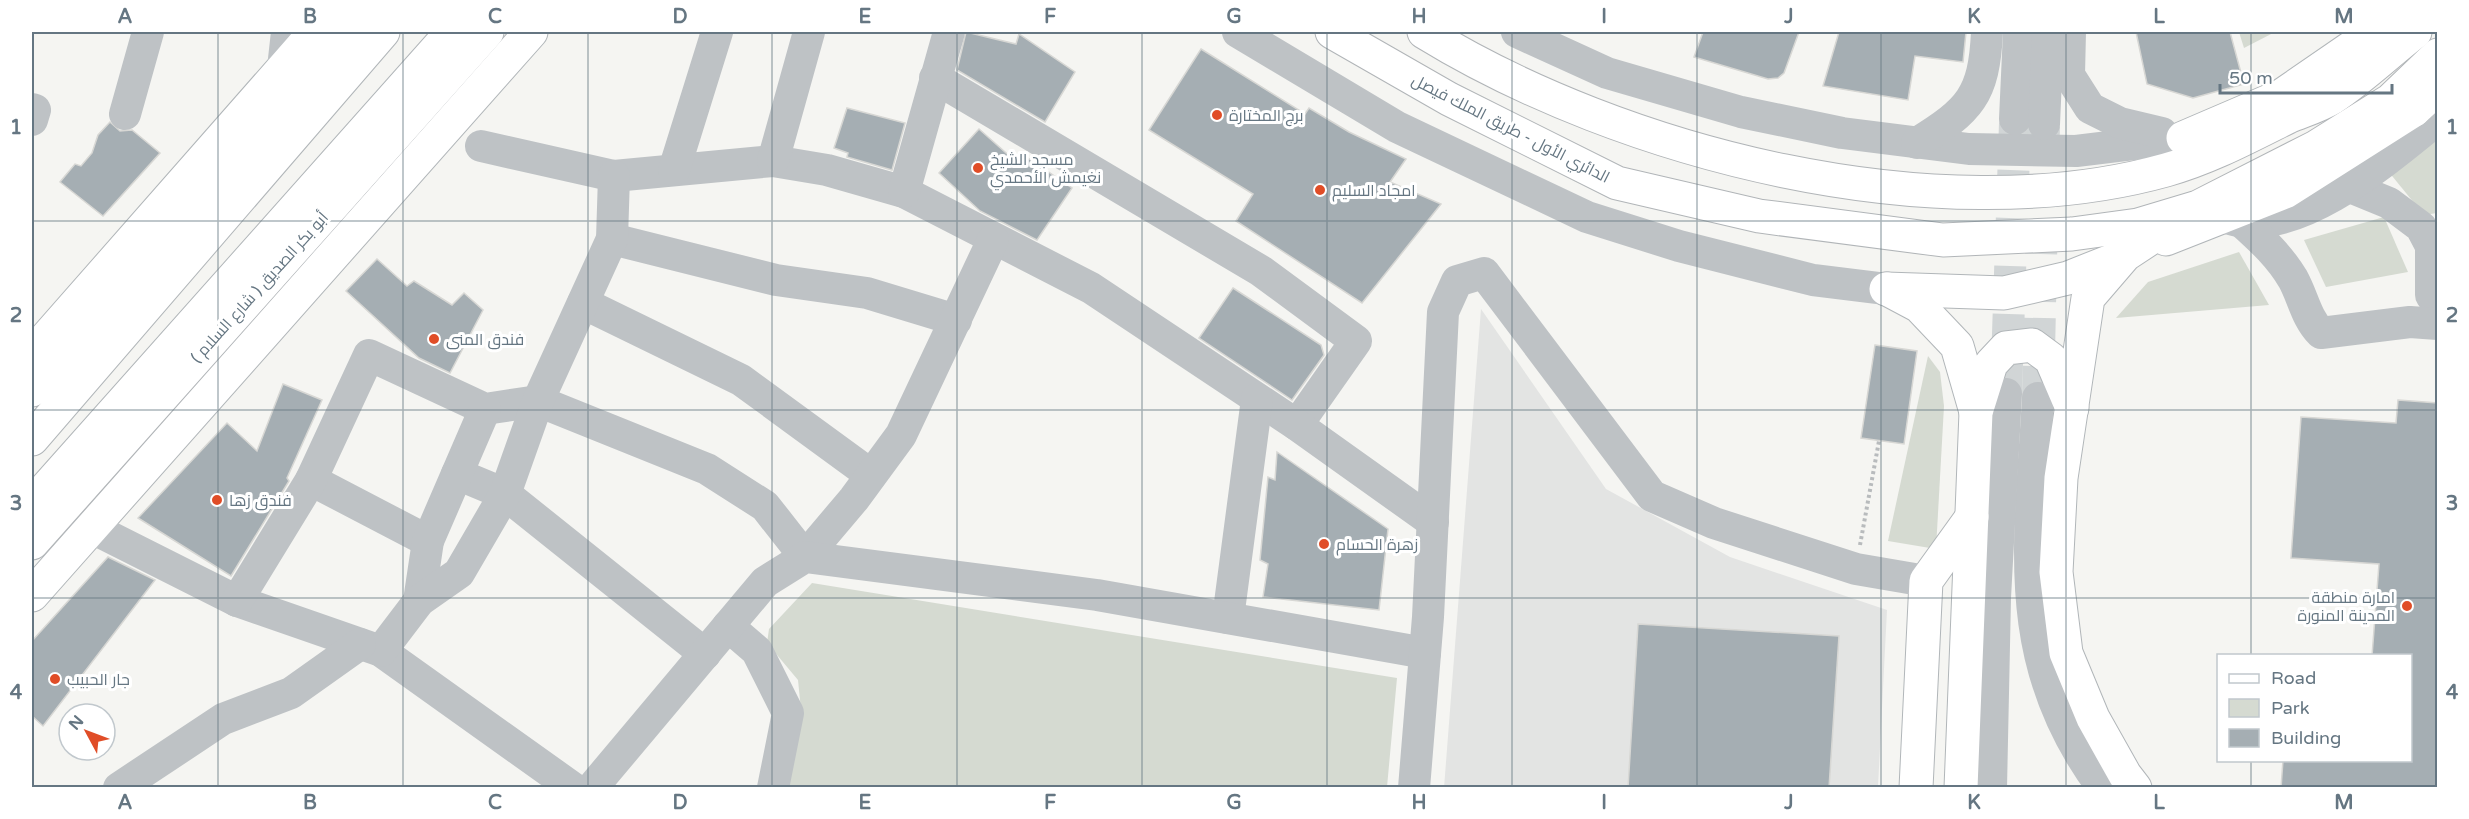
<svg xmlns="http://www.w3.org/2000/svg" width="2469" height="819" font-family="'Varela Round',Cairo,sans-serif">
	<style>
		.built { fill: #e3e4e3 }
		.green { fill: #d5dad1 }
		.building { fill: #a5aeb3; stroke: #d7d7d4; stroke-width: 1.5 }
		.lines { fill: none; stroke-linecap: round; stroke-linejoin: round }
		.minor-tunnel { stroke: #d1d5d6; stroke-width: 32; stroke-dasharray: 32 16; stroke-linecap: butt }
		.major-casing { stroke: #b1b6b9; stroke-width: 35 }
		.highway-casing { stroke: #b1b5b8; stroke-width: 35 }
		.path { stroke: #b8bbbd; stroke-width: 4; stroke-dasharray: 3 3; stroke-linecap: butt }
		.minor { stroke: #bec2c5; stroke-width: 32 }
		.major { stroke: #fff; stroke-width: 33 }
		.highway { stroke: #fff; stroke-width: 33 }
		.grid { fill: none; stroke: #657682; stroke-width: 1.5; stroke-opacity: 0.55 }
		.poi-dot { fill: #e04d27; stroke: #fff; stroke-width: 2 }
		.labels { text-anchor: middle; stroke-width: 6; stroke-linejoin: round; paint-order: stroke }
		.poi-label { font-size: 16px; fill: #657682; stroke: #fff; text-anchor: start }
		.street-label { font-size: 16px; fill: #657682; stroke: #fff }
		.neatline { fill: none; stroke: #657682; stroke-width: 2 }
		.grid-label { font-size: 20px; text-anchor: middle; font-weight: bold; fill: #657682 }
	</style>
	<rect width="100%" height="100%" fill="#f5f5f2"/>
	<!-- built -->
	<path class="built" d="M1481,309L1606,489L1730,557L1887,610L1878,787L1444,788Z"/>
	<!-- green -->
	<g class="green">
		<path d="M2239,32H2275L2244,48Z"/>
		<path d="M2437,134V213L2424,215L2388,171Z"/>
		<path d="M2384,217L2408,272L2326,287L2304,240Z"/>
		<path d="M2239,252L2269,305L2116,318L2148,282Z"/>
		<path d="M1928,356L1940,372L1944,406L1936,549L1888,541Z"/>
		<path d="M812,583L1397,678L1387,787H785L801,710L798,680L767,643L769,629Z"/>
	</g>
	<!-- building -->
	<g class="building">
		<path d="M966,32L1016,44L1019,34L1075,72L1045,122L957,70Z"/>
		<path d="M1703,32H1799L1784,73L1778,78L1768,79L1694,57Z"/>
		<path d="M1839,32H1966L1963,62L1915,56L1908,100L1823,86Z"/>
		<path d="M2136,32H2230L2244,84L2193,98L2147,84Z"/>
		<path d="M1201,49L1305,114L1309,108L1349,132L1406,159L1390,182L1441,204L1362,303L1236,221L1253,194L1149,130Z"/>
		<path d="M847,108L905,123L892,170L847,157L848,153L834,148Z"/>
		<path d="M110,122L120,131L132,130L160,153L103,216L60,182L75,164L81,166L92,153L98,135Z"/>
		<path d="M979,129L1022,167L1028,158L1072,188L1037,240L980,211L939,173Z"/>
		<path d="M377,259L407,286L414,281L452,305L464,293L483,310L450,373L419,358L346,291Z"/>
		<path d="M1233,288L1321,345L1324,355L1292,400L1199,338Z"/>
		<path d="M1875,345L1917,351L1904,444L1861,438Z"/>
		<path d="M283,384L322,400L287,478L289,481L231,576L138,518L227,423L257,451Z"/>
		<path d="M2398,400L2438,403V788H2281L2283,760H2410V656H2372L2379,564L2291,558L2301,417L2396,423Z"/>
		<path d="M1277,452L1388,529L1379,610L1263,597L1268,564L1260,560L1268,477L1275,480Z"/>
		<path d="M108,557L155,580L43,726L32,716V641Z"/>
		<path d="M1638,624L1839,636L1829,788H1628Z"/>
	</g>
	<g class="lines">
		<!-- minor-tunnel -->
		<g class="minor-tunnel">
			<path d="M2006,394L2015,123"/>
			<path d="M2038,398L2044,124"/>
		</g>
		<!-- major casing -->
		<g class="major-casing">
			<g id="major">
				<path d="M2393,118L2414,110L2438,88"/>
				<path d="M2183,138L2281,96L2374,32"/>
				<path d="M2166,239L2285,192L2414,110"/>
				<path d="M1886,289L2004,293L2068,278L2121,257"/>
				<path d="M1887,289L1919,306L1957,346L1976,412"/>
				<path d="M32,354L315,32"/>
				<path d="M32,439L383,32"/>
				<path d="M32,504L452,32"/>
				<path d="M32,595L531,32"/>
				<path d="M1916,788L1926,581L1972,517"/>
				<path d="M1961,788L1976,412L1991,364L2006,348L2032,345L2051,359L2072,408"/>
				<path d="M2135,788L2125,775L2093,718L2066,653L2056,572L2061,478L2088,298L2125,255L2187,214"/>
			</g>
		</g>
		<!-- highway casing -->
		<g class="highway-casing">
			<g id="highway">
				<path d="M1332,32L1449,99L1617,183L1759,216L1943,240L2072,234L2138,225L2198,207L2316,147L2391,100L2438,55"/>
				<path d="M1424,32C1623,154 1936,234 2166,170C2209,158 2248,137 2288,117C2302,111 2319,106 2332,98C2361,79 2388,53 2415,32"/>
				<path d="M32,390L344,32"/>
				<path d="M32,543L487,32"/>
			</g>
		</g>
		<!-- path -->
		<path class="path" d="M1860,545L1879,441"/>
		<!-- minor -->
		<g class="minor">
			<path d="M1238,32L1397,127L1587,217L1679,246L1813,280L1886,289"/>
			<path d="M1517,32L1607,73L1741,112L1842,133L1969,149L2076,151L2183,138L2206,150"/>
			<path d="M2070,32L2069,75L2090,108L2120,123L2162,133"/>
			<path d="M283,68L287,32"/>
			<path d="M935,78L1261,271L1356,341L1297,425"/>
			<path d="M32,109L35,110L32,120"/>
			<path d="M125,114L148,32"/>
			<path d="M2015,119L2019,32"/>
			<path d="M2044,124L2048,32"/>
			<path d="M1917,143C1970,110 1984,96 1987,32"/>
			<path d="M481,146L614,176L773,161L827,170L904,192L1091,288L1297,425L1433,522"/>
			<path d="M773,161L809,32"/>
			<path d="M674,170L717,32"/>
			<path d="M2350,187L2389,203L2421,227L2431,246V295L2438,305"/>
			<path d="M904,192L949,32"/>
			<path d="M2230,219C2296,240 2390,158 2438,119"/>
			<path d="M2243,223C2262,240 2280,257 2293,279C2303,297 2306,318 2321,333L2410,322L2438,324"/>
			<path d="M612,239L776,280L867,293L956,320"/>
			<path d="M583,303L741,380L871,475"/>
			<path d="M2038,398C2030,543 2008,663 2103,788"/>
			<path d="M457,474L505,494L705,654"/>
			<path d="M311,480L428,541"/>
			<path d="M92,528L237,601L381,651L573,788"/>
			<path d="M237,601L311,480L369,355L485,409L538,401L707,469L765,506L805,557L854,499L901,435L993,240"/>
			<path d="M419,601L428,541L485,409"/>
			<path d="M1228,618L1257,399"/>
			<path d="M728,626L757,651L788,713L773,788"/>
			<path d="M381,651L419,601L459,573L505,494L538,401L612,239L614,176"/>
			<path d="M119,788L223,719L291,693L360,644"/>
			<path d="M592,788L765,582L805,557L1097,595L1425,653"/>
			<path d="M1414,788L1428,617L1443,312L1457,281L1484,273L1652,496L1714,523L1856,569L1926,581"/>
			<path d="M1991,788L1995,598L2006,394"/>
		</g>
		<!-- major -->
		<use href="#major" class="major"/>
		<!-- highway -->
		<use href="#highway" class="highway"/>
	</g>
	<!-- grid -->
	<path class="grid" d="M218,32V788M403,32V788M588,32V788M772,32V788M957,32V788M1142,32V788M1327,32V788M1512,32V788M1697,32V788M1881,32V788M2066,32V788M2251,32V656M32,221H2438M32,410H2438M32,598H2438M2251,760V788"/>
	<!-- markers -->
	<g class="poi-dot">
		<circle cx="1217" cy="115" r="6"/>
		<circle cx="978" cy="168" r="6"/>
		<circle cx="1320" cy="190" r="6"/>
		<circle cx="434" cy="339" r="6"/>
		<circle cx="217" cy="500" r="6"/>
		<circle cx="1324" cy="544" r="6"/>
		<circle cx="2407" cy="606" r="6"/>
		<circle cx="55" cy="679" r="6"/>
	</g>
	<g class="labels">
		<!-- poi labels -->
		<g class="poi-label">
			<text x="1229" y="121">برج المختارة</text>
			<text x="990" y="165">مسجد الشيخ<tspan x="990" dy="18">نغيمش الأحمدي</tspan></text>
			<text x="1332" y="196">امجاد السلیم</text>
			<text x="446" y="345">فندق المنى</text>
			<text x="229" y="506">فندق زها</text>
			<text x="1336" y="550">زهرة الحسام</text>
			<text x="2395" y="603" text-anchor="end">امارة منطقة<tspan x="2395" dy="18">المدينة المنورة</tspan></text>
			<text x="67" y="685">جار الحبيب</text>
		</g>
		<!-- street labels -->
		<g class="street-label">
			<text transform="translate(1511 128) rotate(27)" y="6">الدائري الأول - طريق الملك فيصل</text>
			<text transform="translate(259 287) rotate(-48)" y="6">( شارع السلام ) أبو بكر الصديق</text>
		</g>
	</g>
	<!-- border -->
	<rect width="2469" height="819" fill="none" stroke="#ffffff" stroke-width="66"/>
	<!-- legend -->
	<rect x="2217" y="654" width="195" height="108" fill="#ffffff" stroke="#c1c8cd" stroke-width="1.5"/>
	<rect x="2229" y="674" width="30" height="9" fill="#ffffff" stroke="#c1c8cd" stroke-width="1.5"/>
	<text x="2271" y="684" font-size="18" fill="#657682">Road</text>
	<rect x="2229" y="699" width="30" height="18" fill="#d5dad1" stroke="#c1c8cd" stroke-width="1.5"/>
	<text x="2271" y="714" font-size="18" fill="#657682">Park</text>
	<rect x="2229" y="729" width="30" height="18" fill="#a5aeb3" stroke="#c1c8cd" stroke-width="1.5"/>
	<text x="2271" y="744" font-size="18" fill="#657682">Building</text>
	<!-- north arrow -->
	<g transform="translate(87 732) rotate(311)"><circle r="28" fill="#ffffff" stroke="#c1c8cd" stroke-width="1.5"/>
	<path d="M0-4.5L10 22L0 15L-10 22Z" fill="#e04d27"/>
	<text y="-9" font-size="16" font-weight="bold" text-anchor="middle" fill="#657682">N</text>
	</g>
	<!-- scale -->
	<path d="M2220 84v9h172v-9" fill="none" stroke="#657682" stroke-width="3"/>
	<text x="2229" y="84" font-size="18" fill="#657682" stroke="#ffffff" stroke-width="4.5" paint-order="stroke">50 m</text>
	<rect x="33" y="33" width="2403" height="753" class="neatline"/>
	<g class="grid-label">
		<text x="125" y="23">A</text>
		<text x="310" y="23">B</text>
		<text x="495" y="23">C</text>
		<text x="680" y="23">D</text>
		<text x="865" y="23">E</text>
		<text x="1050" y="23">F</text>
		<text x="1234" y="23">G</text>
		<text x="1419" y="23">H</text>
		<text x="1604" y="23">I</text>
		<text x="1789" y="23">J</text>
		<text x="1974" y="23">K</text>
		<text x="2159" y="23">L</text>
		<text x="2344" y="23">M</text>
		<text x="16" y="134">1</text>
		<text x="2452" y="134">1</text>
		<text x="16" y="322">2</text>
		<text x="2452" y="322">2</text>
		<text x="16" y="510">3</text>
		<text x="2452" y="510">3</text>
		<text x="16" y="699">4</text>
		<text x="2452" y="699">4</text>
		<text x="125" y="809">A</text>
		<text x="310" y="809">B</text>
		<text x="495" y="809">C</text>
		<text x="680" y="809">D</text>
		<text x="865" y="809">E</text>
		<text x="1050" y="809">F</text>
		<text x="1234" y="809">G</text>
		<text x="1419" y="809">H</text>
		<text x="1604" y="809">I</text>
		<text x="1789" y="809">J</text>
		<text x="1974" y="809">K</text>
		<text x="2159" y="809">L</text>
		<text x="2344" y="809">M</text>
	</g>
</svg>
